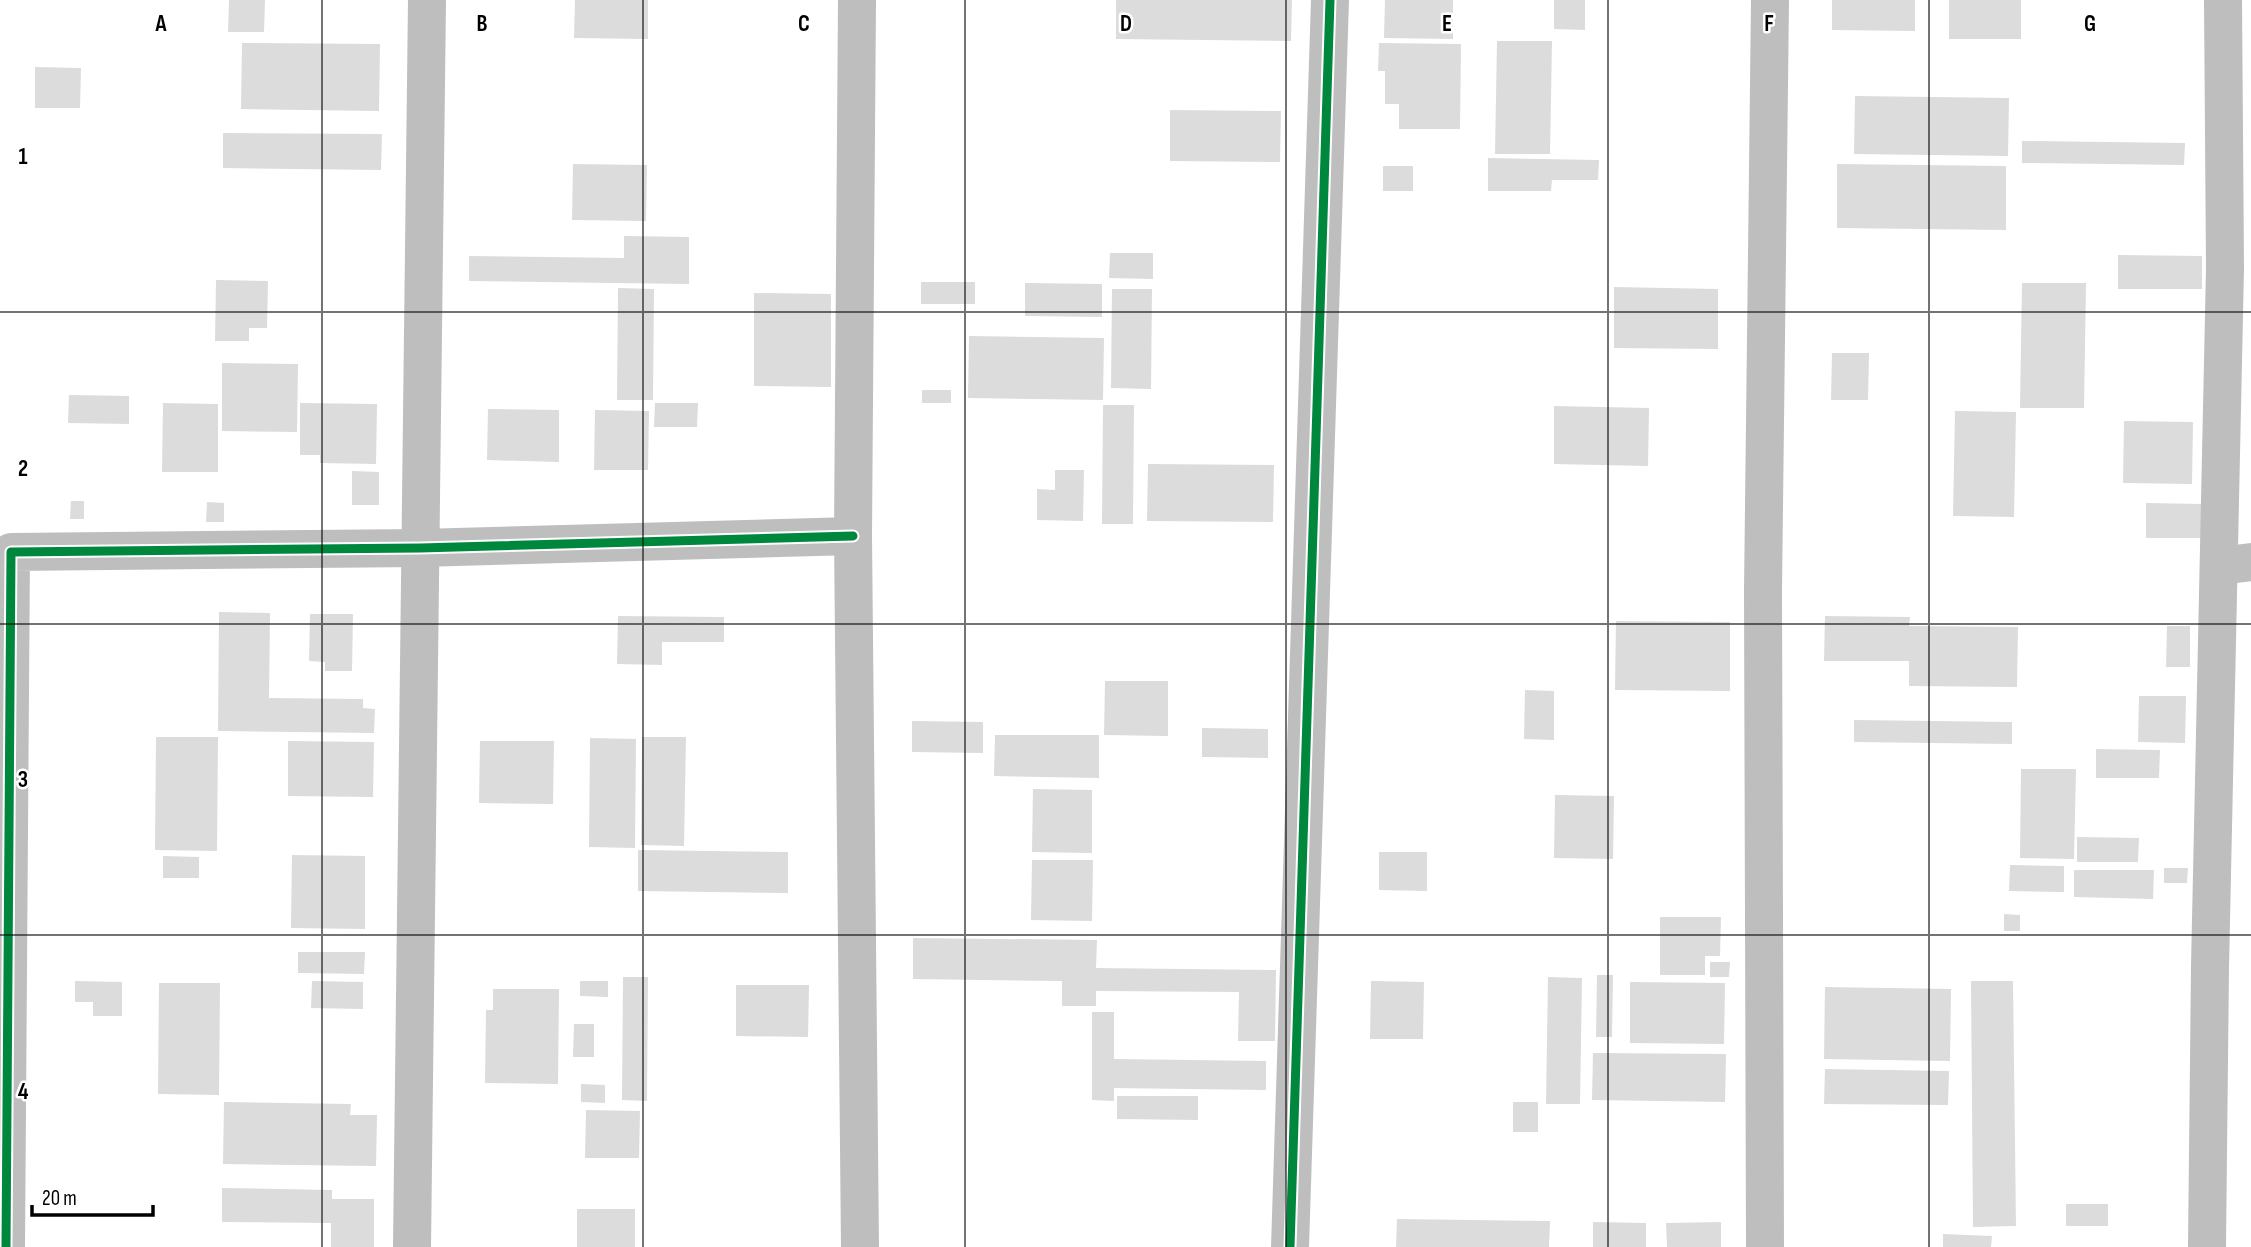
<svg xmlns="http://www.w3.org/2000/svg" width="2251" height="1247" font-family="'Sofia Sans Condensed',sans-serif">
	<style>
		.building { fill: #dcdcdc }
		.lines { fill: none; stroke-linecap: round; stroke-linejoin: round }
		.minor { stroke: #bebebe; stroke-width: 38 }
		.cycleway-casing { stroke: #fff; stroke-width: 13 }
		.cycleway { stroke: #00873e; stroke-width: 9 }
		.grid { fill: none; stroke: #000; stroke-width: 2; stroke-opacity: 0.55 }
		.grid-label { font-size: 23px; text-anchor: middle; font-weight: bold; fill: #000; stroke: #fff; stroke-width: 5; stroke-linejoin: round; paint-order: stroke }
	</style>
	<rect width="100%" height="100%" fill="#fff"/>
	<!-- building -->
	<g class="building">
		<path d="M229,0H265L264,32H228Z"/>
		<path d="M575,0H648V39L574,38Z"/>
		<path d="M1116,0H1292L1291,41L1116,39Z"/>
		<path d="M1385,0H1453V39L1384,38Z"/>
		<path d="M1554,0H1585V30L1554,29Z"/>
		<path d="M1832,0H1915V31L1832,30Z"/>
		<rect x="1949" y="0" width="72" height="39"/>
		<path d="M1497,41H1552L1550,154H1495Z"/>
		<path d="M242,43L380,44L379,111L241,109Z"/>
		<path d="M1379,43L1461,44L1460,129H1399V104H1385V71H1378Z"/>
		<path d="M35,67L81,68L80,108H35Z"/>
		<path d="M1855,96L2009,98L2008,156L1854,154Z"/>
		<path d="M1170,110L1281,111L1280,162L1170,161Z"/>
		<path d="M223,133L382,134L381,170L223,168Z"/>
		<path d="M2022,141L2185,143L2184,165L2022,163Z"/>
		<path d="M1488,158L1599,160L1598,180H1552L1551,191H1488Z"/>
		<path d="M573,164L647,165L646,221L572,220Z"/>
		<path d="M1837,164L2006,166V230L1837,228Z"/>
		<rect x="1383" y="166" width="30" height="25"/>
		<path d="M624,236L689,237V284L469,281V256L624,258Z"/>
		<path d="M1110,253H1153V279L1109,278Z"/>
		<path d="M2118,255L2202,256V289H2118Z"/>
		<path d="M216,280L268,281L267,328H249V341H215Z"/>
		<rect x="921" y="282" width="54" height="22"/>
		<path d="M1025,283L1102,284V317L1025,316Z"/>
		<path d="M2022,283H2086L2084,408H2020Z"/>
		<path d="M1614,287L1718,289V349L1614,348Z"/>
		<path d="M618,288L654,289L653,400H617Z"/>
		<path d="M1112,289H1152L1151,389L1111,388Z"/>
		<path d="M754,293L831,294V387L754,386Z"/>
		<path d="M969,336L1104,338L1103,400L968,398Z"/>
		<path d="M1832,353H1869L1868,400H1831Z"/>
		<path d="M222,363L298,364L297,432L222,431Z"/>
		<rect x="922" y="390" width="29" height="13"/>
		<path d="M69,395L129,396V424L68,423Z"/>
		<path d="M163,403L218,404V472H162Z"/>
		<path d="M300,403L377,404L376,464L320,463V455H300Z"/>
		<path d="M655,403H698L697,427H654Z"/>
		<path d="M1103,405H1134L1133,524H1102Z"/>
		<path d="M1554,406L1649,408L1648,466L1554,464Z"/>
		<path d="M488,409L559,410V462L487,460Z"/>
		<path d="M595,410L649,411L648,470H594Z"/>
		<path d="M1955,411L2016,412L2014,517L1953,516Z"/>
		<path d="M2124,421L2193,422L2192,484L2123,483Z"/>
		<path d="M1148,464L1274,465L1273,522L1147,521Z"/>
		<path d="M1055,470H1084L1083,521L1037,520V489L1055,490Z"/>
		<path d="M352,471L379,472V505H352Z"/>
		<path d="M71,501H84V519H70Z"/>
		<path d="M207,502L224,503V522H206Z"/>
		<path d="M2146,503L2202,504L2201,538H2146Z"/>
		<path d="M219,612L270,613L269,698L363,699V708L375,709L374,733L218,731Z"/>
		<path d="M310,614H353L352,671H325V662L309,661Z"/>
		<path d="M618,616L724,617V642H662V665L617,664Z"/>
		<path d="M1825,616L1910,617L1909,626L2018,627L2017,687L1909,686V661H1824Z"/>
		<path d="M1616,621L1730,622V691L1615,690Z"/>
		<path d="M2167,626H2190V667H2166Z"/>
		<path d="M1105,681H1168V736L1104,735Z"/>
		<path d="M1525,690L1554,691V740L1524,739Z"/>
		<path d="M2139,696H2186L2185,743L2138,742Z"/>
		<path d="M1854,720L2012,722V744L1854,742Z"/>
		<path d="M912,721L983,722V753L912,752Z"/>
		<path d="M1202,728L1268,729V758L1202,757Z"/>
		<path d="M995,735H1099V778L994,776Z"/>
		<path d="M156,737H218L217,851L155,850Z"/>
		<path d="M642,737H686L684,846L641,845Z"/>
		<path d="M590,738L636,739L635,848L589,847Z"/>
		<path d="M288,741L374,742L373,797L288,796Z"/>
		<path d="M480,741H554L553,804L479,803Z"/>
		<path d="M2096,749L2160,750L2159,778H2096Z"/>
		<path d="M2021,769H2076L2074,859L2020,858Z"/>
		<path d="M1033,789L1092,790V853L1032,852Z"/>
		<path d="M1555,795L1614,796L1613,859L1554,858Z"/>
		<path d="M2077,837L2139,838L2138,862H2077Z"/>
		<path d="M638,850L788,852V893L638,891Z"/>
		<path d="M1379,852H1427V891L1379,890Z"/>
		<path d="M292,855L365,856V929L291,928Z"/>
		<path d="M163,856L199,857V878H163Z"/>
		<path d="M1032,860H1093L1092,921L1031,920Z"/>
		<path d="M2010,865L2064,866V892L2009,891Z"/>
		<path d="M2164,868H2188L2187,883H2164Z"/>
		<path d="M2074,870H2154L2153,899L2074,897Z"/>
		<path d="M2004,914L2020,915V931H2004Z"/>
		<path d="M1660,917H1721L1720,956H1705V975H1660Z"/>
		<path d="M913,938L1097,940L1096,968L1276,970L1275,1041H1238L1239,992L1096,991V1006H1062V981L913,979Z"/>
		<path d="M298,952H365L364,974L298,973Z"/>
		<path d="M1710,962H1730L1729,977H1710Z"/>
		<path d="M1597,975H1613L1612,1037H1596Z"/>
		<path d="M623,977H648L647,1101L622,1100Z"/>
		<path d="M1548,977L1582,978L1580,1104H1546Z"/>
		<path d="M75,981L122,982V1016H93V1002H75Z"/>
		<path d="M312,981L363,982V1009L311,1008Z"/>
		<path d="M580,981H608V997L580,996Z"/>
		<path d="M1371,981L1424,982L1423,1039H1370Z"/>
		<path d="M1971,981H2013L2016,1226L1973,1227Z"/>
		<path d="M1630,982L1725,983L1724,1044L1630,1043Z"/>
		<path d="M159,983H220L219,1095L158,1094Z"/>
		<path d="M736,985H809L808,1037L736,1036Z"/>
		<path d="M1825,987L1951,989L1950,1061L1824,1059Z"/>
		<path d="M493,989H559L558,1084L485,1083L486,1010H493Z"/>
		<path d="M1092,1012H1114V1059L1266,1061V1090L1114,1088V1101L1092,1100Z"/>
		<path d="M574,1024H594V1057H573Z"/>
		<path d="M1593,1053L1726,1054L1725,1102L1592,1100Z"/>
		<path d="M1825,1069L1949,1071L1948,1105L1824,1104Z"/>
		<path d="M581,1084L605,1085V1103L581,1102Z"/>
		<path d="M1117,1096H1198V1120L1117,1119Z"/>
		<path d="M224,1102L351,1104L350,1115H377L376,1166L223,1164Z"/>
		<rect x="1513" y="1102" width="25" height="30"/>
		<path d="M586,1110L640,1111L639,1158H585Z"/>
		<path d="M222,1188L332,1190V1199H374V1247H331V1223L222,1222Z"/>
		<rect x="2066" y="1204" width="42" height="22"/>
		<rect x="577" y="1209" width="58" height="38"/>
		<path d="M1397,1219L1550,1221L1549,1247H1396Z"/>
		<path d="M1593,1222L1646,1223V1247H1593Z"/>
		<path d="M1721,1222V1247H1667L1666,1223Z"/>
		<path d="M1943,1234L1992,1236L1991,1247H1943Z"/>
	</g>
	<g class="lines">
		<!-- minor -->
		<g class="minor">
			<path d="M857,0L853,536L860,1247"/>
			<path d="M2219,566L2251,562"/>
			<path d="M6,1247L11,552L420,548L853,536"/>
			<path d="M412,1247L427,0"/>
			<path d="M1290,1247L1330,0"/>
			<path d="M1765,1247L1763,591L1770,0"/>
			<path d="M2207,1247L2210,967L2225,268L2223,0"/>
		</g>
		<!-- cycleway casing -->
		<g class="cycleway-casing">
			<g id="cycleway">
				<path d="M6,1247L11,552L420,548L853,536"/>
				<path d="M1290,1247L1330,0"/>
			</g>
		</g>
		<!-- cycleway -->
		<use href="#cycleway" class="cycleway"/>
	</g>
	<!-- grid -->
	<path class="grid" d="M322,0V1247M643,0V1247M965,0V1247M1286,0V1247M1608,0V1247M1929,0V1247M0,312H2251M0,624H2251M0,935H2251"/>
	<g class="grid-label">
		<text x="161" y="31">A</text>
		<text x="482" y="31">B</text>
		<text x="804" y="31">C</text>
		<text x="1126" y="31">D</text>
		<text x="1447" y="31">E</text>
		<text x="1769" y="31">F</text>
		<text x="2090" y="31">G</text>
		<text x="23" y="164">1</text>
		<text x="23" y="476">2</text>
		<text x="23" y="787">3</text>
		<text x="23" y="1099">4</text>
	</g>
	<!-- scale -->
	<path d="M32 1205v10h121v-10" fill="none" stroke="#000000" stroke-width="3.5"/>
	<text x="42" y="1205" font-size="21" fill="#000000" stroke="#ffffff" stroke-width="5" paint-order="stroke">20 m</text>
</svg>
